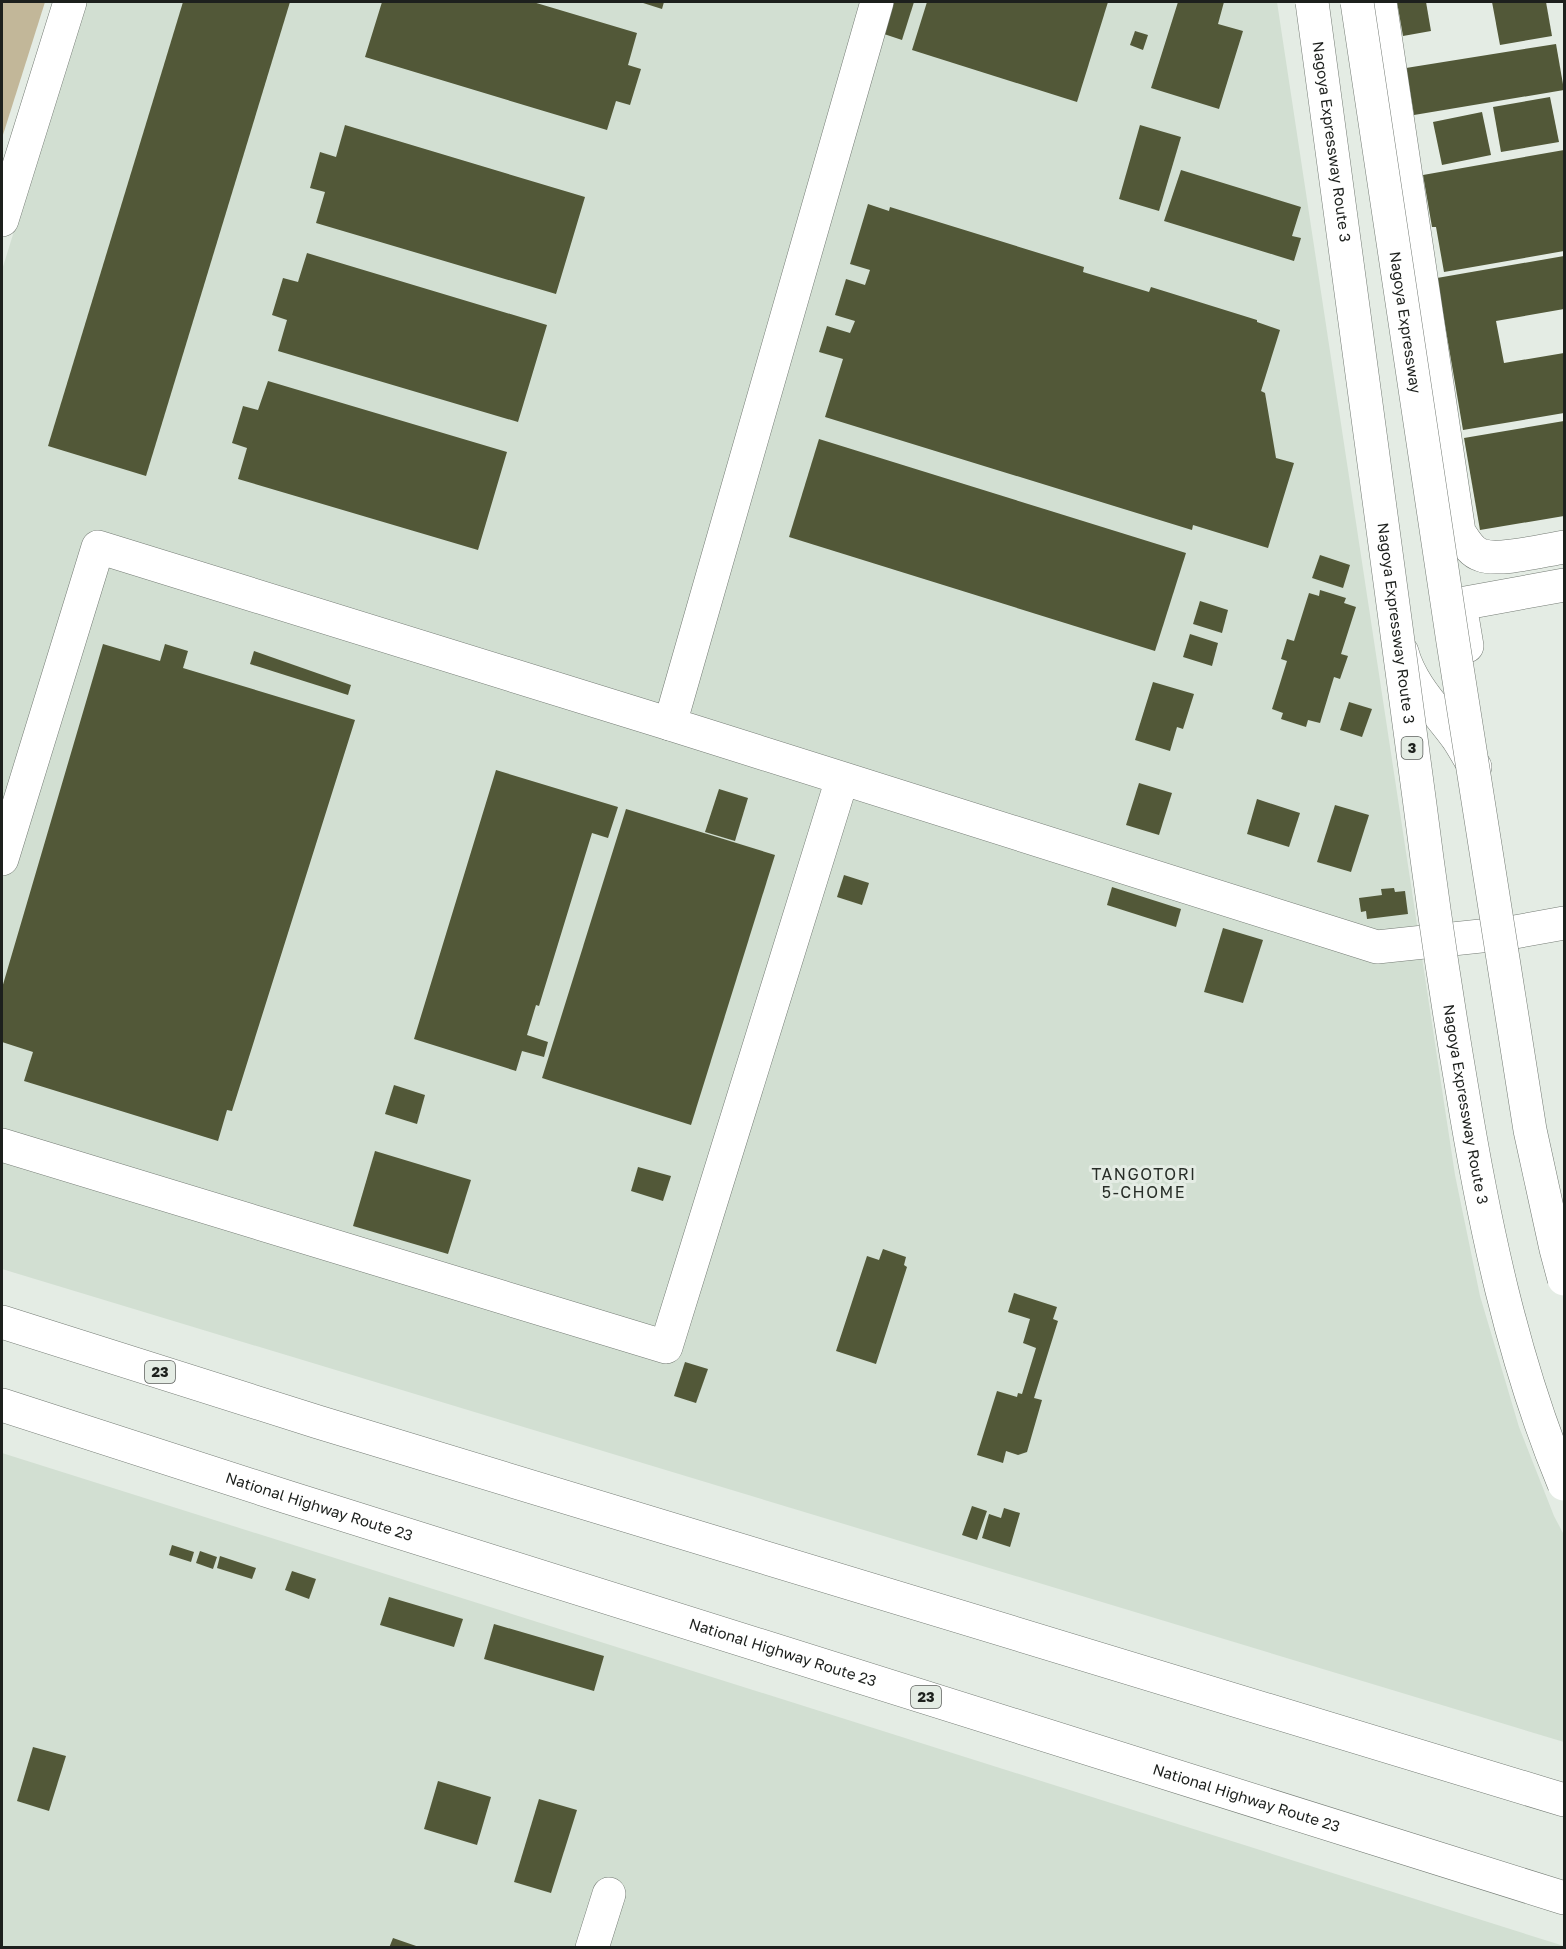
<svg xmlns="http://www.w3.org/2000/svg" width="1566" height="1949" font-family="'Golos Text',sans-serif">
	<style>
		.built { fill: #d2dfd2 }
		.green { fill: #c2b799 }
		.building { fill: #525838 }
		.lines { fill: none; stroke-linecap: round; stroke-linejoin: round }
		.minor-casing { stroke: #747b74; stroke-width: 34 }
		.highway-casing { stroke: #747b74; stroke-width: 34 }
		.minor { stroke: #fff; stroke-width: 33 }
		.highway { stroke: #fff; stroke-width: 33 }
		.highway-bridge-casing { stroke: #747b74; stroke-width: 34; stroke-linecap: butt }
		.highway-bridge { stroke: #fff; stroke-width: 33 }
		.labels { text-anchor: middle; stroke-width: 6; stroke-linejoin: round; paint-order: stroke }
		.shield { fill: #e4ece4; stroke: #595d59; stroke-width: 1.5 }
		.shield-label { font-size: 14px; font-weight: bold; fill: #1d201d }
		.street-label { font-size: 15px; fill: #1d201d; stroke: #e4ece4 }
		.neighbourhood-label { font-size: 16px; letter-spacing: 1.5px; fill: #282e28; stroke: #e4ece4 }
	</style>
	<rect width="100%" height="100%" fill="#e4ece4"/>
	<!-- built -->
	<g class="built">
		<path d="M85,2H1277L1455,1175L1480,1296L1519,1427L1554,1516L1564,1535V1742L2,1269V270Z"/>
		<path d="M2,1453L1564,1946V1947H2Z"/>
	</g>
	<!-- green -->
	<path class="green" d="M2,2H45L2,138Z"/>
	<!-- building -->
	<g class="building">
		<path d="M183,2H290L146,476L48,446Z"/>
		<path d="M382,2H533L637,33L628,65L641,69L630,105L616,101L607,130L365,57Z"/>
		<path d="M640,2H664L662,9Z"/>
		<path d="M891,2H914L902,40L881,33Z"/>
		<path d="M927,2H1108L1077,102L912,50Z"/>
		<path d="M1178,2H1224L1218,24L1243,31L1219,109L1151,88Z"/>
		<path d="M1397,2H1426L1431,31L1403,36Z"/>
		<path d="M1492,2H1546L1552,36L1500,45Z"/>
		<path d="M1135,31L1148,35L1143,50L1130,45Z"/>
		<path d="M1556,44L1564,90L1414,115L1406,68Z"/>
		<path d="M1550,97L1559,142L1501,152L1493,107Z"/>
		<path d="M1482,112L1491,155L1442,165L1433,122Z"/>
		<path d="M345,125L585,197L556,294L316,223L325,192L310,188L320,152L336,157Z"/>
		<path d="M1140,125L1181,137L1159,211L1119,199Z"/>
		<path d="M1564,150V251L1444,272L1436,227H1432L1423,175Z"/>
		<path d="M1181,170L1301,207L1292,236L1301,238L1294,261L1164,221Z"/>
		<path d="M868,204L889,211L890,207L1084,267L1083,272L1149,292L1151,287L1257,320V322L1280,330L1261,391L1265,393L1276,458L1294,463L1268,548L1193,525L1192,530L825,417L843,359L819,352L827,326L850,333L855,321L835,315L846,279L865,285L870,270L850,264Z"/>
		<path d="M307,253L547,325L518,422L278,351L287,320L272,315L283,278L298,282Z"/>
		<path d="M1564,256V309L1496,321L1504,363L1564,353V413L1463,430L1437,278Z"/>
		<path d="M268,381L507,452L478,550L238,479L247,448L232,443L243,406L258,410Z"/>
		<path d="M1564,421V516L1480,530L1464,438Z"/>
		<path d="M819,439L1186,553L1155,651L789,537Z"/>
		<path d="M1320,555L1350,565L1343,588L1312,578Z"/>
		<path d="M1320,590L1346,598L1344,603L1356,607L1341,654L1348,656L1340,679L1334,677L1320,723L1308,720L1306,727L1281,719L1283,713L1272,709L1287,661L1281,659L1287,639L1294,641L1309,593L1319,596Z"/>
		<path d="M1200,601L1228,610L1222,633L1193,624Z"/>
		<path d="M1190,634L1218,643L1212,666L1183,657Z"/>
		<path d="M103,644L160,661L165,644L188,651L183,668L355,720L232,1111L227,1110L218,1141L24,1081L33,1052L2,1042V988Z"/>
		<path d="M254,651L351,685L348,695L250,664Z"/>
		<path d="M1153,682L1194,694L1183,729L1177,727L1170,751L1135,740Z"/>
		<path d="M1349,702L1372,709L1362,737L1340,730Z"/>
		<path d="M496,770L618,807L608,838L592,833L539,1006L536,1005L527,1035L548,1042L544,1057L522,1051L516,1071L414,1039Z"/>
		<path d="M1139,783L1172,793L1159,835L1126,825Z"/>
		<path d="M719,789L748,798L735,841L705,832Z"/>
		<path d="M1257,799L1300,813L1289,847L1247,834Z"/>
		<path d="M1335,805L1369,815L1351,872L1317,862Z"/>
		<path d="M626,809L775,855L691,1125L542,1078Z"/>
		<path d="M844,875L869,883L862,905L837,897Z"/>
		<path d="M1112,887L1181,909L1176,927L1107,905Z"/>
		<path d="M1394,888L1395,892L1405,891L1408,914L1367,919L1366,911L1361,912L1359,898L1382,895L1381,889Z"/>
		<path d="M1223,928L1263,940L1243,1003L1204,992Z"/>
		<path d="M394,1085L425,1095L417,1124L385,1114Z"/>
		<path d="M375,1151L471,1180L448,1254L353,1226Z"/>
		<path d="M638,1167L671,1176L663,1201L631,1191Z"/>
		<path d="M883,1249L906,1257L904,1265L907,1267L876,1364L836,1351L867,1256L879,1260Z"/>
		<path d="M1014,1293L1057,1307L1053,1319L1058,1321L1034,1398L1042,1400L1027,1452L1018,1455L1006,1451L1003,1463L977,1455L997,1391L1017,1397L1018,1393L1022,1394L1036,1348L1023,1343L1030,1319L1008,1312Z"/>
		<path d="M685,1362L708,1369L696,1403L674,1396Z"/>
		<path d="M972,1506L987,1511L977,1540L962,1535Z"/>
		<path d="M1004,1508L1020,1513L1010,1547L982,1538L989,1514L1001,1518Z"/>
		<path d="M172,1545L194,1552L191,1562L169,1555Z"/>
		<path d="M200,1551L217,1557L213,1569L196,1563Z"/>
		<path d="M220,1556L256,1568L252,1579L217,1568Z"/>
		<path d="M292,1571L316,1579L309,1599L285,1590Z"/>
		<path d="M389,1597L463,1619L454,1647L380,1625Z"/>
		<path d="M494,1624L604,1656L594,1691L484,1659Z"/>
		<path d="M33,1747L66,1756L49,1811L17,1801Z"/>
		<path d="M438,1781L491,1797L477,1845L424,1829Z"/>
		<path d="M539,1799L577,1810L551,1893L514,1882Z"/>
		<path d="M393,1938L419,1947V1948H389Z"/>
	</g>
	<g class="lines">
		<!-- minor casing -->
		<g class="minor-casing">
			<g id="minor">
				<path d="M877,2L670,724L1377,947L1509,933L1564,923"/>
				<path d="M1380,2L1459,532C1465,541 1471,552 1481,555C1499,562 1544,550 1564,547"/>
				<path d="M2,220L70,2"/>
				<path d="M1467,646L1460,604L1564,585"/>
				<path d="M1402,652C1411,686 1438,711 1458,739C1464,748 1469,758 1475,767"/>
				<path d="M2,859L98,547L670,724"/>
				<path d="M2,1145L666,1347L842,779"/>
				<path d="M592,1948L609,1894"/>
			</g>
		</g>
		<!-- highway casing -->
		<g class="highway-casing">
			<g id="highway">
				<path d="M2,1322L318,1422L1564,1800"/>
				<path id="s1" d="M2,1405L287,1497L1564,1898"/>
			</g>
		</g>
		<!-- minor -->
		<use href="#minor" class="minor"/>
		<!-- highway -->
		<use href="#highway" class="highway"/>
		<!-- highway-bridge casing -->
		<g class="highway-bridge-casing">
			<g id="highway-bridge">
				<path id="s2" d="M1312,2C1350,269 1384,537 1420,805C1432,900 1446,995 1462,1089C1484,1223 1512,1359 1564,1484"/>
				<path id="s3" d="M1357,2L1453,642L1530,1130L1556,1249L1564,1279"/>
			</g>
		</g>
		<!-- highway-bridge -->
		<use href="#highway-bridge" class="highway-bridge"/>
	</g>
	<g class="labels">
		<!-- shield labels -->
		<g class="shield">
			<rect x="1401.5" y="737" width="21" height="22" rx="4.5"/>
			<rect x="145" y="1361" width="30" height="22" rx="4.5"/>
			<rect x="911" y="1686" width="30" height="22" rx="4.5"/>
		</g>
		<g class="shield-label">
			<text x="1412" y="753">3</text>
			<text x="160" y="1377">23</text>
			<text x="926" y="1702">23</text>
		</g>
		<!-- street labels -->
		<g class="street-label">
			<text dy="5" stroke="none"><textPath href="#s2" startOffset="141">Nagoya Expressway Route 3</textPath></text>
			<text dy="5" stroke="none"><textPath href="#s3" startOffset="324">Nagoya Expressway</textPath></text>
			<text dy="5" stroke="none"><textPath href="#s2" startOffset="627">Nagoya Expressway Route 3</textPath></text>
			<text dy="5" stroke="none"><textPath href="#s2" startOffset="1113">Nagoya Expressway Route 3</textPath></text>
			<text dy="5" stroke="none"><textPath href="#s1" startOffset="333">National Highway Route 23</textPath></text>
			<text dy="5" stroke="none"><textPath href="#s1" startOffset="819">National Highway Route 23</textPath></text>
			<text dy="5" stroke="none"><textPath href="#s1" startOffset="1305">National Highway Route 23</textPath></text>
		</g>
		<!-- neighbourhood labels -->
		<g class="neighbourhood-label">
			<text x="1144" y="1180">TANGOTORI<tspan x="1144" dy="18">5-CHOME</tspan></text>
		</g>
	</g>
	<!-- border -->
	<rect width="1566" height="1949" fill="none" stroke="#1d201d" stroke-width="6"/>
</svg>
